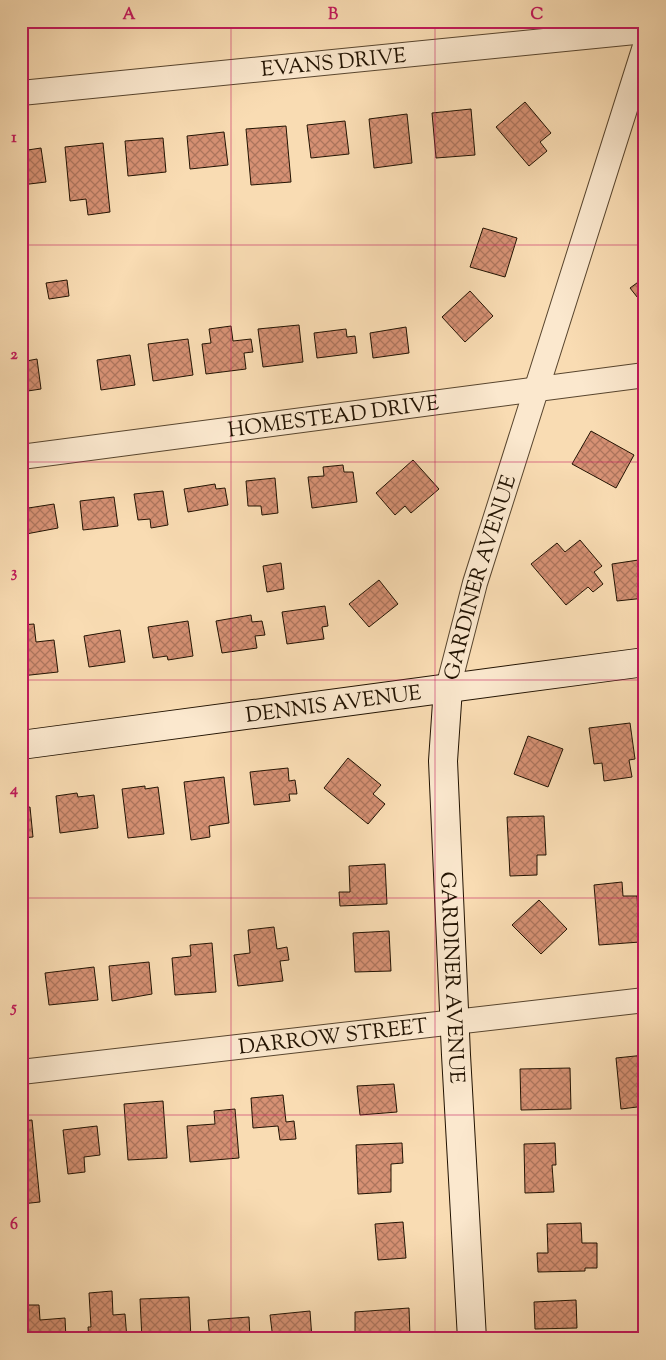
<svg xmlns="http://www.w3.org/2000/svg" width="666" height="1360" font-family="'Sorts Mill Goudy',serif">
	<style>
		.building { fill: url(#building-cross-hatch); stroke: #221302 }
		.lines { fill: none; stroke-linecap: round; stroke-linejoin: round }
		.street-casing { stroke: #58452e; stroke-width: 26 }
		.secondary-casing { stroke: #221302; stroke-width: 30 }
		.street { stroke: #fbe8ce; stroke-width: 24 }
		.secondary { stroke: #fbe8ce; stroke-width: 28 }
		.grid { fill: none; stroke: #c2185b; stroke-width: 1; stroke-opacity: 0.55 }
		.labels { text-anchor: middle; stroke-width: 4; stroke-linejoin: round; paint-order: stroke }
		.street-label { font-size: 21px; fill: #221302; stroke: #fbe8ce }
		.neatline { fill: none; stroke: #c2185b; stroke-width: 2 }
		.grid-label { font-size: 16px; text-anchor: middle; font-weight: bold; fill: #c2185b }
	</style>
	<defs>
		<pattern id="building-cross-hatch" width="8" height="8" patternUnits="userSpaceOnUse" patternTransform="scale(1.25)"><rect width="8" height="8" fill="#d69174"/><path d="M0 0l8 8M0 8l8-8" fill="none" stroke="#ad755d"/></pattern>
	</defs>
	<rect width="100%" height="100%" fill="#f9dcb3"/>
	<filter id="stains"><feTurbulence type="fractalNoise" baseFrequency=".004" numOctaves="4"/><feColorMatrix values="0 0 0 0 .2 0 0 0 0 .09 0 0 0 0 .02 0 0 0 .5 -.17"/></filter>
	<radialGradient id="worn" r=".72"><stop offset=".6" stop-color="#630" stop-opacity="0"/><stop offset="1" stop-color="#630" stop-opacity=".3"/></radialGradient>
	<!-- building -->
	<g class="building">
		<path d="M21,21H28L29,27L21,28Z"/>
		<path d="M525,102L551,133L540,142L547,151L529,166L496,127Z"/>
		<path d="M471,109L475,155L436,158L432,113Z"/>
		<path d="M407,114L412,163L374,168L369,119Z"/>
		<path d="M345,121L349,154L311,158L307,125Z"/>
		<path d="M286,126L291,182L251,185L246,129Z"/>
		<path d="M224,132L228,165L190,169L187,136Z"/>
		<path d="M163,138L166,172L128,176L125,141Z"/>
		<path d="M103,143L110,212L88,215L86,199L70,201L65,147Z"/>
		<path d="M41,148L46,182L21,185V151Z"/>
		<path d="M483,228L517,238L505,277L470,267Z"/>
		<path d="M645,277V307L630,288Z"/>
		<path d="M67,280L69,296L49,299L46,283Z"/>
		<path d="M470,291L493,316L465,342L442,317Z"/>
		<path d="M299,325L303,362L263,367L258,329Z"/>
		<path d="M231,326L233,341L251,339L253,352L244,353L246,369L206,374L202,344L211,343L209,329Z"/>
		<path d="M406,327L409,353L373,358L370,333Z"/>
		<path d="M346,329L347,337L355,336L357,353L317,358L314,333Z"/>
		<path d="M188,339L193,375L153,381L148,344Z"/>
		<path d="M130,355L135,385L101,390L97,360Z"/>
		<path d="M37,359L41,389L21,392V362Z"/>
		<path d="M591,431L634,455L616,488L572,464Z"/>
		<path d="M413,460L439,489L411,513L405,506L395,515L376,493Z"/>
		<path d="M343,465L344,472H353L357,502L312,508L308,477L324,476L323,467Z"/>
		<path d="M275,478L278,513L262,515L261,506H248L246,481Z"/>
		<path d="M215,484L216,489L225,488L228,505L188,512L184,489Z"/>
		<path d="M163,491L168,525L151,528L150,519L138,520L134,494Z"/>
		<path d="M114,497L118,526L83,530L80,501Z"/>
		<path d="M54,504L58,528L26,534L22,509Z"/>
		<path d="M580,540L602,566L594,572L603,584L593,592L588,587L566,605L531,564L557,543L565,552Z"/>
		<path d="M645,559V598L617,601L612,564Z"/>
		<path d="M281,563L284,589L267,592L263,566Z"/>
		<path d="M379,580L398,604L369,627L349,604Z"/>
		<path d="M325,606L328,626L322,627L324,639L287,644L282,612Z"/>
		<path d="M251,615L252,622L262,621L265,635L255,636L257,648L222,653L216,621Z"/>
		<path d="M188,621L193,656L168,660L167,656L153,658L148,627Z"/>
		<path d="M34,624L36,642L54,640L58,672L21,676V625Z"/>
		<path d="M120,630L125,662L89,667L84,636Z"/>
		<path d="M630,723L635,759L629,760L632,777L604,781L602,763L594,764L589,728Z"/>
		<path d="M528,736L563,749L548,787L514,774Z"/>
		<path d="M348,758L381,785L373,794L385,804L368,824L324,788Z"/>
		<path d="M288,768L289,781L295,780L297,794H289L290,801L254,805L250,772Z"/>
		<path d="M224,777L229,823L209,826L210,837L191,840L184,782Z"/>
		<path d="M145,786V789L158,787L164,834L128,838L122,789Z"/>
		<path d="M77,793L78,797L94,795L98,828L60,833L56,796Z"/>
		<path d="M21,805L22,808L30,807L33,837L21,838Z"/>
		<path d="M544,816L546,855H537V875L510,876L507,817Z"/>
		<path d="M385,864L387,904L340,906L339,892H350L349,866Z"/>
		<path d="M622,882L623,896H637L640,942L599,945L594,885Z"/>
		<path d="M539,900L567,929L541,954L512,925Z"/>
		<path d="M274,927L277,949L287,947L289,960L280,961L283,981L238,986L234,955L250,953L248,930Z"/>
		<path d="M389,931L391,971L355,972L353,933Z"/>
		<path d="M212,943L216,992L175,995L172,958L191,956L190,945Z"/>
		<path d="M149,962L152,994L112,1001L109,966Z"/>
		<path d="M94,967L98,1000L49,1005L45,973Z"/>
		<path d="M645,1055V1106L621,1109L616,1058Z"/>
		<path d="M570,1068L571,1109L521,1110L520,1069Z"/>
		<path d="M394,1084L397,1112L360,1115L357,1086Z"/>
		<path d="M283,1095L286,1122L294,1121L296,1139L280,1140L278,1126L253,1128L251,1098Z"/>
		<path d="M163,1101L167,1158L128,1160L124,1104Z"/>
		<path d="M235,1109L239,1158L190,1162L187,1126L215,1124L214,1111Z"/>
		<path d="M32,1120L40,1202L21,1204V1121Z"/>
		<path d="M97,1126L100,1155L84,1157L85,1172L68,1174L63,1130Z"/>
		<path d="M402,1143L403,1163L391,1164V1192L358,1194L356,1145Z"/>
		<path d="M555,1143L556,1165H552L554,1192L525,1193L524,1144Z"/>
		<path d="M403,1222L406,1258L378,1260L375,1224Z"/>
		<path d="M581,1223L582,1243H597V1268H585V1271L538,1272L537,1253H548L547,1224Z"/>
		<path d="M112,1291L113,1315L125,1314L127,1339H89L88,1327H91L89,1293Z"/>
		<path d="M189,1297L191,1339H142L140,1299Z"/>
		<path d="M576,1300L577,1328L535,1329L534,1302Z"/>
		<path d="M22,1305H39L40,1320L65,1318L66,1339H23Z"/>
		<path d="M409,1308L410,1337L355,1338V1312Z"/>
		<path d="M310,1311L312,1339H273L270,1315Z"/>
		<path d="M249,1317L250,1339H210L208,1320Z"/>
	</g>
	<g class="lines">
		<!-- street casing -->
		<g class="street-casing">
			<g id="street">
				<path id="s1" d="M21,93L645,31"/>
				<path id="s2" d="M21,457L645,375"/>
				<path id="s3" d="M448,688L475,583L645,46"/>
				<path id="s4" d="M21,1072L645,1000"/>
			</g>
		</g>
		<!-- secondary casing -->
		<g class="secondary-casing">
			<g id="secondary">
				<path id="s5" d="M448,688L443,761L456,1055L472,1339"/>
				<path id="s6" d="M21,745L645,662"/>
			</g>
		</g>
		<!-- street -->
		<use href="#street" class="street"/>
		<!-- secondary -->
		<use href="#secondary" class="secondary"/>
	</g>
	<!-- grid -->
	<path class="grid" d="M231,21V1339M435,21V1339M21,245H645M21,462H645M21,680H645M21,898H645M21,1115H645"/>
	<g class="labels">
		<!-- street labels -->
		<g class="street-label">
			<text dy="7" stroke="none"><textPath href="#s1" startOffset="314">EVANS DRIVE</textPath></text>
			<text dy="7" stroke="none"><textPath href="#s2" startOffset="315">HOMESTEAD DRIVE</textPath></text>
			<text dy="7" stroke="none"><textPath href="#s3" startOffset="115">GARDINER AVENUE</textPath></text>
			<text dy="7" stroke="none"><textPath href="#s6" startOffset="315">DENNIS AVENUE</textPath></text>
			<text dy="7" stroke="none"><textPath href="#s5" startOffset="290">GARDINER AVENUE</textPath></text>
			<text dy="7" stroke="none"><textPath href="#s4" startOffset="314">DARROW STREET</textPath></text>
		</g>
	</g>
	<!-- margin -->
	<rect width="666" height="1360" fill="none" stroke="#f9dcb3" stroke-width="55"/>
	<rect x="28" y="28" width="610" height="1304" class="neatline"/>
	<g class="grid-label">
		<text x="129" y="19">A</text>
		<text x="333" y="19">B</text>
		<text x="537" y="19">C</text>
		<text x="14" y="142">1</text>
		<text x="14" y="359">2</text>
		<text x="14" y="577">3</text>
		<text x="14" y="794">4</text>
		<text x="14" y="1012">5</text>
		<text x="14" y="1229">6</text>
	</g>
	<rect width="100%" height="100%" filter="url(#stains)"/>
	<rect width="100%" height="100%" fill="url(#worn)"/>
</svg>
